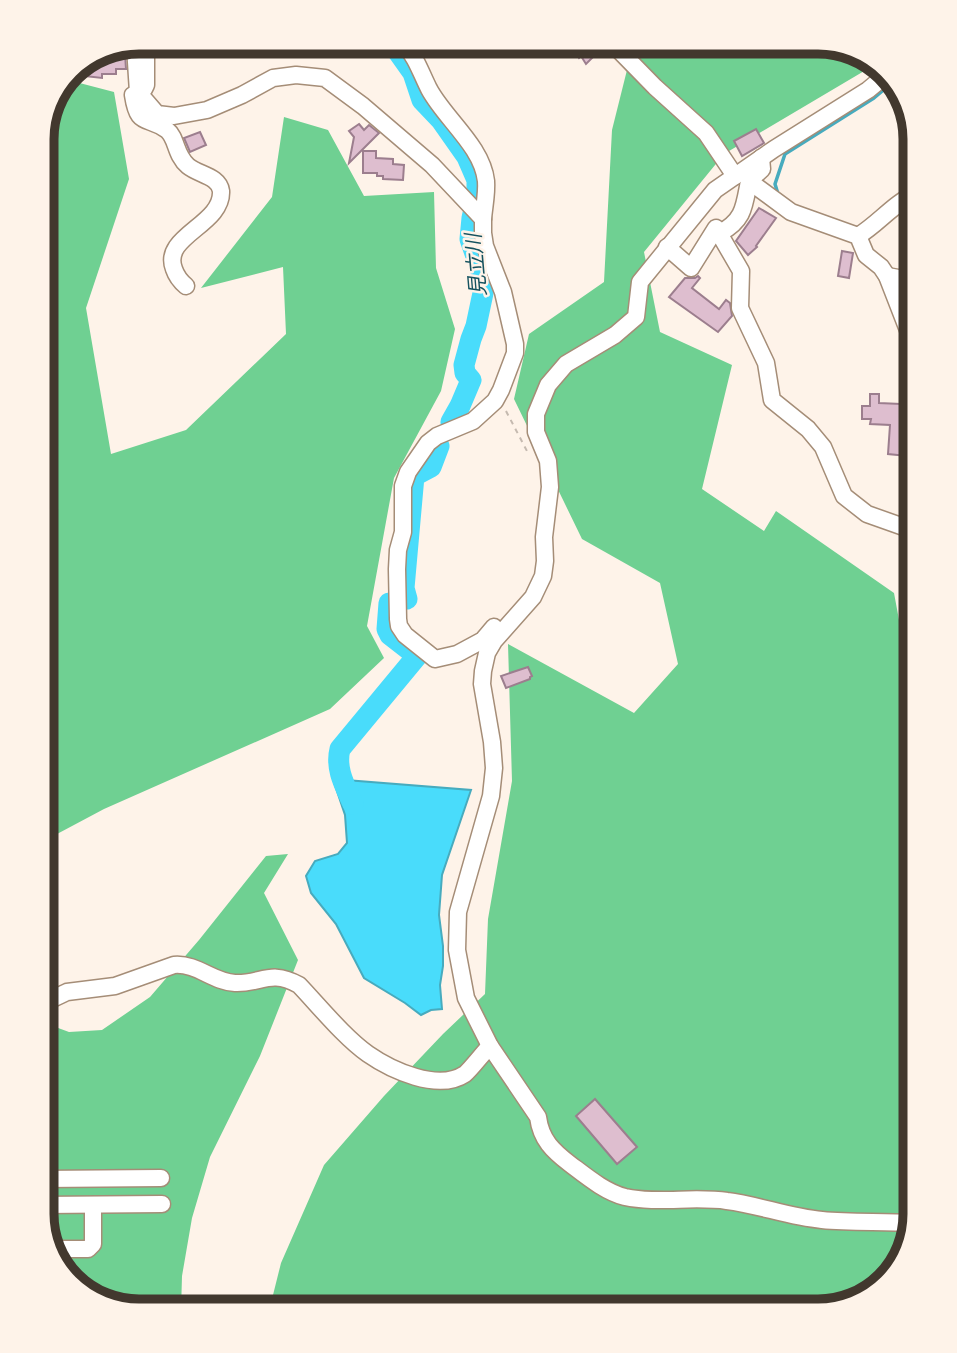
<svg xmlns="http://www.w3.org/2000/svg" width="957" height="1353" font-family="Roboto,'Noto Sans JP',sans-serif">
	<style>
		.forest { fill: #6fd092 }
		.water { fill: #49dcfb; stroke: #47abbe; stroke-width: 2 }
		.lines { fill: none; stroke-linecap: round; stroke-linejoin: round }
		.stream { stroke: #47abbe; stroke-width: 3.5 }
		.river { stroke: #49dcfb; stroke-width: 21 }
		.building { fill: #debecf; stroke: #9c7e8e; stroke-width: 2 }
		.minor-casing { stroke: #a58d77; stroke-width: 19 }
		.path { stroke: #c5bab0; stroke-width: 2; stroke-dasharray: 5 5; stroke-linecap: butt }
		.minor { stroke: #fff; stroke-width: 16 }
		.labels { text-anchor: middle; stroke-width: 5; stroke-linejoin: round; paint-order: stroke }
		.water-label { font-size: 21px; font-style: italic; fill: #15525f; stroke: #fef3e9 }
		.rim { fill: none; stroke: #42382e; stroke-width: 9 }
	</style>
	<rect width="100%" height="100%" fill="#fef3e9"/>
	<!-- forest -->
	<g class="forest">
		<path d="M634,42H824L867,55L876,64L724,154L644,252L660,332L732,365L702,489L764,531L776,511L894,593L902,636L915,635V1214L902,1263L867,1298L818,1311H269L281,1263L324,1165L384,1096L443,1034L485,994L488,919L512,781L508,644L634,713L678,664L660,583L582,539L514,399L529,334L604,282L612,130Z"/>
		<path d="M68,80L114,92L129,179L86,308L111,454L186,430L286,334L283,267L201,288L272,197L284,117L328,130L364,196L434,192L436,268L455,329L441,391L394,478L367,626L384,658L330,709L104,809L42,842V132Z"/>
		<path d="M288,854L264,893L298,960L260,1056L210,1157L192,1218L182,1276L181,1311H133L90,1298L55,1263L42,1214V1022L69,1032L102,1030L150,997L199,940L266,856Z"/>
	</g>
	<!-- water -->
	<path class="water" d="M333,779L471,790L442,875L439,915L443,946V966L440,985L442,1009L431,1010L421,1015L405,1003L364,978L336,924L311,893L306,876L315,861L338,854L347,843L345,815Z"/>
	<g class="lines">
		<!-- stream -->
		<path class="stream" d="M778,194L775,184L785,154L874,98L893,82"/>
		<!-- river -->
		<g class="river">
			<path d="M391,42L413,73L422,100L441,120L467,157L477,180V196L472,218L470,239L481,271L483,293L476,326L471,339L464,365L465,373L471,380L460,406L451,422"/>
			<path d="M407,599L404,588L414,476L431,467L439,446"/>
			<path d="M353,804C345,786 335,769 340,749L417,656L390,635L387,629L389,603"/>
		</g>
	</g>
	<!-- building -->
	<g class="building">
		<path d="M568,42H601V46L592,54L594,56L586,64L581,56L579,58Z"/>
		<path d="M110,53L125,54L126,69H116V74H102V78L76,75V66L96,58L106,60V55Z"/>
		<path d="M359,124L364,130L369,125L379,133L349,163L354,137L349,131Z"/>
		<path d="M756,129L764,143L742,156L734,141Z"/>
		<path d="M200,132L206,145L190,152L184,138Z"/>
		<path d="M363,151H376V158L393,159V164L404,165L403,180L383,179V176H377V173H363Z"/>
		<path d="M759,208L776,218L756,246L757,247L748,255L736,241Z"/>
		<path d="M842,251L853,253L849,278L838,276Z"/>
		<path d="M698,276L700,278L692,288L719,309L726,300L730,303L732,316L718,332L669,297L685,278H695Z"/>
		<path d="M870,394H879V403L901,404L902,399H915V436L909,434L907,456L888,454L890,425L870,424L871,419H862V406H870Z"/>
		<path d="M528,667L532,676L530,677V679L506,688L501,676Z"/>
		<path d="M595,1099L637,1147L617,1164L576,1116Z"/>
	</g>
	<g class="lines">
		<!-- minor casing -->
		<g class="minor-casing">
			<g id="minor">
				<path d="M151,42L146,56V85L144,89L133,95C138,128 146,115 167,130C177,138 175,155 188,166C199,175 219,176 221,191C223,225 161,236 174,269C176,275 180,281 186,286"/>
				<path d="M403,42C417,59 420,71 429,89C445,119 482,146 486,181C487,193 484,207 483,219"/>
				<path d="M611,42L655,87L706,133L735,176"/>
				<path d="M132,45L135,47L138,92L157,114L174,116L207,110L242,95L273,78L296,75L325,78L363,106L432,165L483,219V233L485,246L503,292L515,344V353L501,390L495,401L473,421L437,436L428,443L408,472L403,486V532L398,550L397,569L398,619L399,626L405,635L435,659L457,654L483,640L494,627"/>
				<path d="M886,75L868,90L774,149L715,190L640,282L636,317L615,335L566,364L548,385L536,414V432L548,461L550,487L544,537L545,561L543,576L533,597L494,641L487,653L483,671L482,684L492,742L494,768L491,796L458,912L457,950L466,998L490,1046L538,1117C541,1140 553,1151 570,1164C586,1176 605,1192 625,1197C657,1204 694,1196 727,1201C759,1205 789,1217 822,1220C852,1223 882,1221 913,1223"/>
				<path d="M761,158L762,169L749,181L791,212L858,236L866,255L881,267L887,276L915,348"/>
				<path d="M720,233C744,220 744,207 749,181"/>
				<path d="M858,236C878,224 894,203 915,194"/>
				<path d="M667,247L691,268L716,228L741,271L740,308L766,363L772,400L808,429L823,447L844,496L867,514L915,531"/>
				<path d="M887,276L915,281"/>
				<path d="M42,1002L48,1001L67,992L115,986L174,965C197,963 213,982 235,983C262,984 270,969 299,985C319,1006 345,1038 368,1054C391,1070 438,1092 465,1074C472,1068 483,1053 490,1046"/>
				<path d="M42,1179L161,1178"/>
				<path d="M42,1205L162,1204"/>
				<path d="M52,1249H88L93,1244V1205"/>
			</g>
		</g>
		<!-- path -->
		<path class="path" d="M506,411L528,453"/>
		<!-- minor -->
		<use href="#minor" class="minor"/>
	</g>
	<g class="labels">
		<!-- water labels -->
		<g class="water-label">
			<text transform="translate(476 265) rotate(-95)" y="7">見立川</text>
		</g>
	</g>
	<!-- crop -->
	<path d="M0 0H957V1353H0ZM139 54H818A85 85 0 0 1 903 139V1214A85 85 0 0 1 818 1299H139A85 85 0 0 1 54 1214V139A85 85 0 0 1 139 54Z" fill="#fef3e9" fill-rule="evenodd"/>
	<path class="rim" d="M139 54H818A85 85 0 0 1 903 139V1214A85 85 0 0 1 818 1299H139A85 85 0 0 1 54 1214V139A85 85 0 0 1 139 54Z"/>
</svg>
